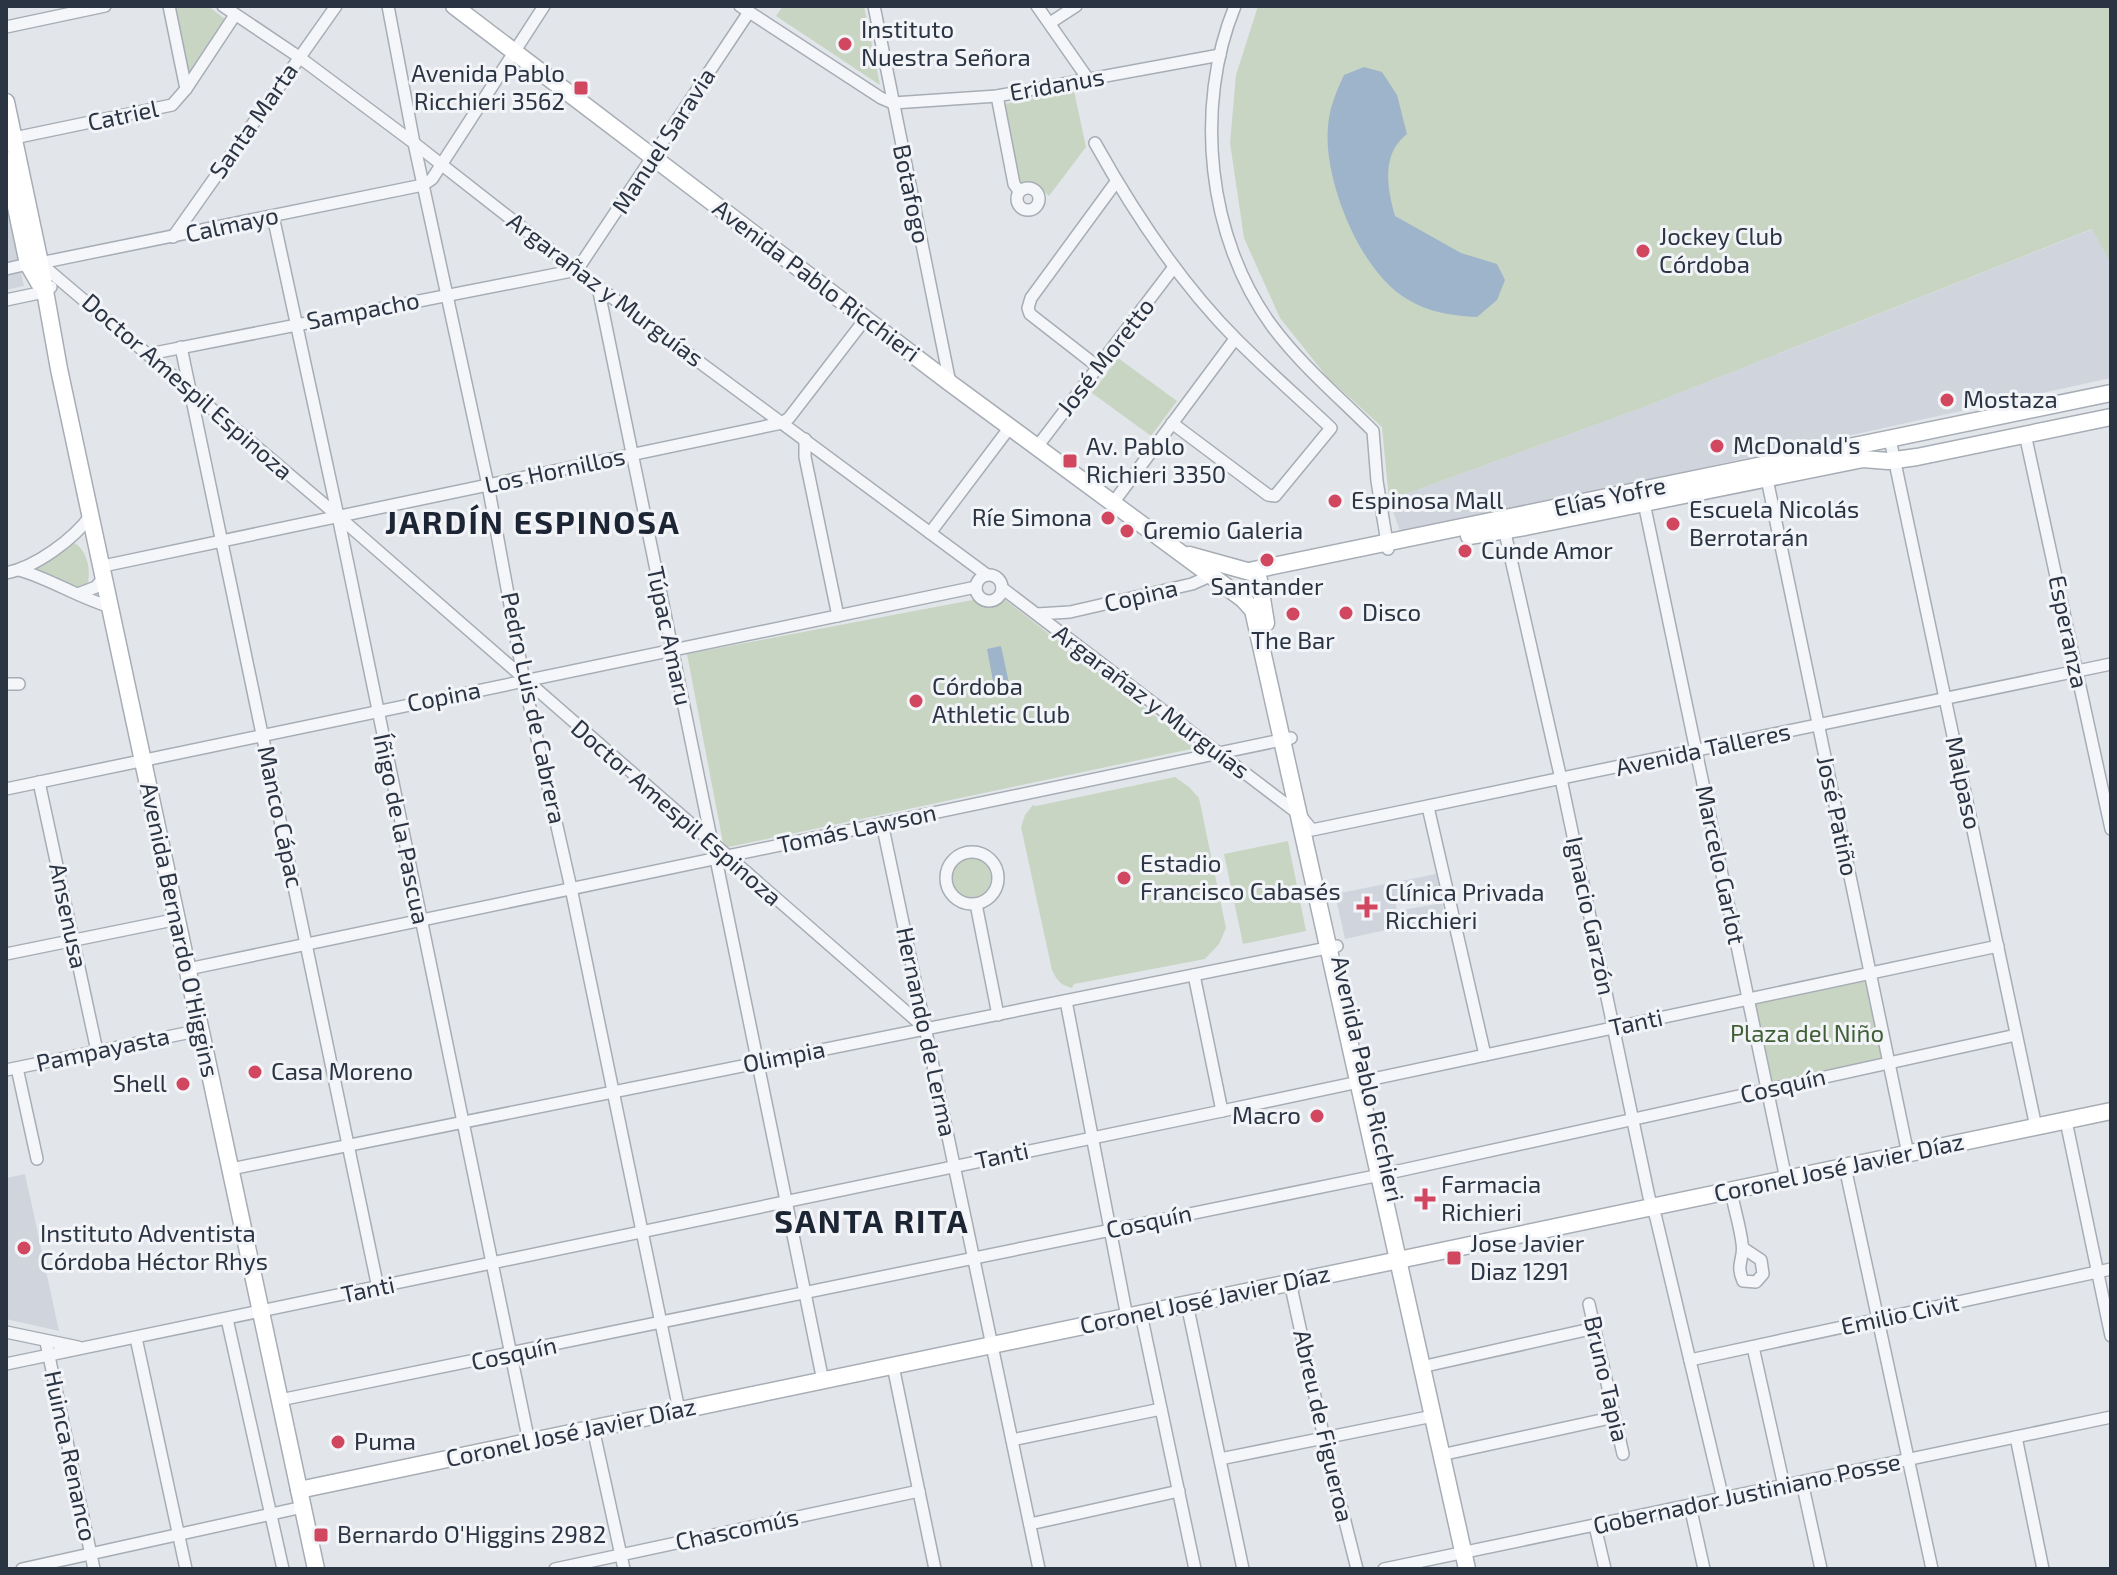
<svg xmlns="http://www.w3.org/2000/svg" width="2117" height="1575" font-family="'Exo 2',sans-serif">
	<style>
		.built { fill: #d0d5dd }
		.green { fill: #c8d5c3 }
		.water { fill: #9db4cb }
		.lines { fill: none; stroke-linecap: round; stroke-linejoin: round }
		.minor-casing { stroke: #a7adb5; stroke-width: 14 }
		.secondary-casing { stroke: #a7adb5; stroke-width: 19 }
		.minor { stroke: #f5f6f9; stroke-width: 11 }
		.secondary { stroke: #fff; stroke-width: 16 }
		.poi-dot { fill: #d0475f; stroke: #f2f4f8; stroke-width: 3 }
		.labels { text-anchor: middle; stroke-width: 6; stroke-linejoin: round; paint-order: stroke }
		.poi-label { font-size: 24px; fill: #2a3443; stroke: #f2f4f8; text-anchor: start }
		.street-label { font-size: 24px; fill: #2a3443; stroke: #f2f4f8 }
		.park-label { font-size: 24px; fill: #405f37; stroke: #f2f4f8 }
		.district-label { font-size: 32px; font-weight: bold; letter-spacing: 2px; fill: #1c2534; stroke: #f2f4f8 }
	</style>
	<rect width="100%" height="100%" fill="#e2e6eb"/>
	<!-- built -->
	<g class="built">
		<path d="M6,205L24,286L6,290Z"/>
		<path d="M2093,229L2111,264V378L1401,534L1389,500L1639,409Z"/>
		<path d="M1436,874L1439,888L1395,897L1397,911L1442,903L1445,917L1345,939L1335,894Z"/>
		<path d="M25,1174L59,1331L6,1319V1178Z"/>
	</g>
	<!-- green -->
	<g class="green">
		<path d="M175,6H208L225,19L191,73L188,72Z"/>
		<path d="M783,6H864L880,85L776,16Z"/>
		<path d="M1258,6H2111V264L2092,229L1639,409L1389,500L1382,427L1327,377L1280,318L1244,238L1230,143L1236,75Z"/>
		<path d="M1074,91L1086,147L1049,196L1037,185L1022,183L1017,179L1004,104Z"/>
		<path d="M1118,358L1177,401L1151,436L1092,393Z"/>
		<path d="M74,543C87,549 92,572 87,585L76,587L55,576L30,570L65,544Z"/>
		<path d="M999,595L1196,748L724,848L687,654Z"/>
		<path d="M1175,777L1189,787L1199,798L1226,928L1219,944L1205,959L1074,984L1072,988C1061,985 1057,981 1052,970L1021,827L1025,815L1033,805L1036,806Z"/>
		<path d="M1288,841L1306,931L1243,944L1224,854Z"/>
		<circle cx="971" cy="878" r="20"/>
		<path d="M1870,973L1888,1063L1767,1090L1748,999Z"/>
	</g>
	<!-- water -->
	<g class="water">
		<path d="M1364,67L1382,72L1397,95L1407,134C1381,154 1387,188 1395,216L1461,253L1497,264L1505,280L1497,300L1477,317C1452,316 1428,312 1407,299C1360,272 1323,179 1328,127C1329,109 1336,92 1344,75Z"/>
		<path d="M1001,646L1009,683L994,686L987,649Z"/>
	</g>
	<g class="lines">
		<!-- minor casing -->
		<g class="minor-casing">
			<g id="minor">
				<path d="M169,6L186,89"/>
				<path d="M223,6L299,57L414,143L598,287L987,575"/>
				<path d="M388,6L414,143L488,485L524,681L571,888L679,1410"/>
				<path d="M740,6L881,98L893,103L997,96L1220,55"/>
				<path d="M874,6L950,383"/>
				<path d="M1037,6L1088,79"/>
				<path d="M1235,6C1194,106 1207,238 1272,326C1301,365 1338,396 1373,431L1377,481L1388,549"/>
				<path d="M1050,23L1076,6"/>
				<path d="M6,27L105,6"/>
				<path d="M997,96L1014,184L1019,191"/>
				<path d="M14,138L172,105L186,89L235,15"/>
				<path d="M1095,143C1134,213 1180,283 1237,340C1267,370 1300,399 1331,428L1275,496L1268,495L1172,423"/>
				<circle cx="1028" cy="199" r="11"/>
				<path d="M273,216L338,516L529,1442"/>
				<path d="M173,237L336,6"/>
				<path d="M40,263L338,516L926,1029"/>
				<path d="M40,263L423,185L432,179L544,6"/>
				<path d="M6,269L28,264"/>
				<path d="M598,287L712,843"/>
				<path d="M6,300L44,292L51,287"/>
				<path d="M181,347L378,1288"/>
				<path d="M149,354L577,270L749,12"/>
				<path d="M1098,367L1030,314L1028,308L1031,298L1116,182"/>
				<path d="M2025,434L2111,829"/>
				<path d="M805,439V457L838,616"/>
				<path d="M1890,439L2036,1127"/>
				<path d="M1037,447L1174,267"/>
				<path d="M1767,479L1908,1154"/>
				<path d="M1113,503L1235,339"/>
				<path d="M1644,503L1786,1179"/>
				<path d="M1503,524L1561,779L1649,1197L1656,1218L1723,1499"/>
				<path d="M930,533L1010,427"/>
				<path d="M103,566L782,423L789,418L866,318"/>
				<path d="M19,570C51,579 79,598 111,607"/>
				<path d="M6,573C36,567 74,539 91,515"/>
				<circle cx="989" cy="588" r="13"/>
				<path d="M1002,588L1300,815L1312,830L2111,664"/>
				<path d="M78,594L96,587L105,576"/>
				<path d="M1037,614L1070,612L1192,584L1210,576"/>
				<path d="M6,684H19"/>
				<path d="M39,782L97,1051"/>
				<path d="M6,789L976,587"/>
				<path d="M1428,807L1485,1055"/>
				<path d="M882,823L1039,1569"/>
				<circle cx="972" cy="878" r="26"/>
				<path d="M716,859L823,1381"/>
				<path d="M976,904L998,1015"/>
				<path d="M6,954L178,919"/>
				<path d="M188,969L1291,738"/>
				<path d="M1194,975L1222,1111"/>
				<path d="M1066,1001L1127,1317"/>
				<path d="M17,1068L37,1159"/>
				<path d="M6,1070L201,1030"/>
				<path d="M2066,1121L2111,1336"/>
				<path d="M1845,1167L1932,1569"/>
				<path d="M231,1169L1337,946"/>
				<path d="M1731,1191C1734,1208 1740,1226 1742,1243C1745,1259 1735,1263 1743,1281L1756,1282L1763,1274L1761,1260L1743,1248"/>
				<path d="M1290,1282L1324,1438L1357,1569"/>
				<path d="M1187,1304L1243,1569"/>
				<path d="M1589,1304L1623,1454"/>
				<path d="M1141,1314L1195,1569"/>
				<path d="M227,1319L283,1569"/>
				<path d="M6,1332L78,1347"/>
				<path d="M136,1338L186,1569"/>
				<path d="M46,1342L94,1569"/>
				<path d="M1753,1347L1784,1486"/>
				<path d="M1690,1360L2111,1269"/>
				<path d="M6,1364L1222,1111L1998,946"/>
				<path d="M1430,1365L1595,1328"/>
				<path d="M893,1366L935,1569"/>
				<path d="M280,1400L1380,1175L2016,1035"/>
				<path d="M593,1428L624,1569"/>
				<path d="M2016,1437L2043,1569"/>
				<path d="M1012,1440L1161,1409"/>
				<path d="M1450,1453L1615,1417"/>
				<path d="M1220,1459L1433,1416"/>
				<path d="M1802,1482L1821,1569"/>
				<path d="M1690,1506L1704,1569"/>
				<path d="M1030,1524L1179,1491"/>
				<path d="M1595,1526L1605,1569"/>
				<path d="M22,1569L303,1507"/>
				<path d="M555,1569L919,1491"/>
				<path d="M1384,1569L2111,1417"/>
			</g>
		</g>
		<!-- secondary casing -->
		<g class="secondary-casing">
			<g id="secondary">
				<path d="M454,6L950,383L1243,599L1253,610L1467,1569"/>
				<path d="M6,102L40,263L59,369L316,1569"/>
				<path d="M6,160L28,264L39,283"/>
				<path d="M1469,536L1525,527L1863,459L1888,461L1917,457L2111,417"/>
				<path d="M1189,555L1254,573L1259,580L1266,623"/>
				<path d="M1249,571L2111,393"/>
				<path d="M299,1490L2111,1111"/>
			</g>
		</g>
		<!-- minor -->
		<use href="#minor" class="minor"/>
		<!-- secondary -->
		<use href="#secondary" class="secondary"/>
	</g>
	<!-- markers -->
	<g class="poi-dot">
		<circle cx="845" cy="44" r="8"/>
		<rect x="573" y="80" width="16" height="16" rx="4"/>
		<circle cx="1643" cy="251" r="8"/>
		<circle cx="1947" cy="400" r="8"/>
		<circle cx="1717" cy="446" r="8"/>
		<rect x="1062" y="453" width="16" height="16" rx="4"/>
		<circle cx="1335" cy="501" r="8"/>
		<circle cx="1108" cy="518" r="8"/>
		<circle cx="1673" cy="524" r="8"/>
		<circle cx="1127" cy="531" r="8"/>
		<circle cx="1465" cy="551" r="8"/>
		<circle cx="1267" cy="560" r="8"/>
		<circle cx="1346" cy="613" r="8"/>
		<circle cx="1293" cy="614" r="8"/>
		<circle cx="916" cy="701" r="8"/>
		<circle cx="1124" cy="878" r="8"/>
		<path d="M1363 895h8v8h8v8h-8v8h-8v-8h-8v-8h8z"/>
		<circle cx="255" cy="1072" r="8"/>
		<circle cx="183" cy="1084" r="8"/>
		<circle cx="1317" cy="1116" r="8"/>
		<path d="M1421 1187h8v8h8v8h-8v8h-8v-8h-8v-8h8z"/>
		<circle cx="24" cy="1248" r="8"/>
		<rect x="1446" y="1250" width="16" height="16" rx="4"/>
		<circle cx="338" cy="1442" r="8"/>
		<rect x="313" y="1527" width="16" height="16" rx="4"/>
	</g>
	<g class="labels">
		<!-- poi labels -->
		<g class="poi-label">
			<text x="861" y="38">Instituto<tspan x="861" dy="28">Nuestra Señora</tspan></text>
			<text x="565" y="82" text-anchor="end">Avenida Pablo<tspan x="565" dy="28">Ricchieri 3562</tspan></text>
			<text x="1659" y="245">Jockey Club<tspan x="1659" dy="28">Córdoba</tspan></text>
			<text x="1963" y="408">Mostaza</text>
			<text x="1733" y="454">McDonald's</text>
			<text x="1086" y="455">Av. Pablo<tspan x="1086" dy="28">Richieri 3350</tspan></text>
			<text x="1351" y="509">Espinosa Mall</text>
			<text x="1689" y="518">Escuela Nicolás<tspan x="1689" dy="28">Berrotarán</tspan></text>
			<text x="1092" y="526" text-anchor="end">Ríe Simona</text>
			<text x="1143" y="539">Gremio Galeria</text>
			<text x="1481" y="559">Cunde Amor</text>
			<text x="1267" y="595" text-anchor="middle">Santander</text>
			<text x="1362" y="621">Disco</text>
			<text x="1293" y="649" text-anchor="middle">The Bar</text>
			<text x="932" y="695">Córdoba<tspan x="932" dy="28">Athletic Club</tspan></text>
			<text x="1140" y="872">Estadio<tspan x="1140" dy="28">Francisco Cabasés</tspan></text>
			<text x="1385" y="901">Clínica Privada<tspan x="1385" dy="28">Ricchieri</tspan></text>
			<text x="271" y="1080">Casa Moreno</text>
			<text x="167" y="1092" text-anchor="end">Shell</text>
			<text x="1301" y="1124" text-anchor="end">Macro</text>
			<text x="1441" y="1193">Farmacia<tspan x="1441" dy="28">Richieri</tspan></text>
			<text x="40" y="1242">Instituto Adventista<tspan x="40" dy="28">Córdoba Héctor Rhys</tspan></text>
			<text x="1470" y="1252">Jose Javier<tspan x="1470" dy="28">Diaz 1291</tspan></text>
			<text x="354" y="1450">Puma</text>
			<text x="337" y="1543">Bernardo O'Higgins 2982</text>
		</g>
		<!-- street labels -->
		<g class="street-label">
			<text transform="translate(1057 85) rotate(-10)" y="8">Eridanus</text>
			<text transform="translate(123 116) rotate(-12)" y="8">Catriel</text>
			<text transform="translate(254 121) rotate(-55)" y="8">Santa Marta</text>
			<text transform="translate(664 141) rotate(-57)" y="8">Manuel Saravia</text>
			<text transform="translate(911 194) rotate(78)" y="8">Botafogo</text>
			<text transform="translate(232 225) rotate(-12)" y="8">Calmayo</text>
			<text transform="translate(816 281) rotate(37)" y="8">Avenida Pablo Ricchieri</text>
			<text transform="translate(605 290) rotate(37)" y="8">Argarañaz y Murguías</text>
			<text transform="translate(363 311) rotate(-11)" y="8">Sampacho</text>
			<text transform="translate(1106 357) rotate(-52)" y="8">José Moretto</text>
			<text transform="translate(187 387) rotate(41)" y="8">Doctor Amespil Espinoza</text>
			<text transform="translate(555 471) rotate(-12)" y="8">Los Hornillos</text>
			<text transform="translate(1610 497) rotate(-12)" y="8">Elías Yofre</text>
			<text transform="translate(1141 596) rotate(-13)" y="8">Copina</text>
			<text transform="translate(2068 632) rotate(78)" y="8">Esperanza</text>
			<text transform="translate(669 636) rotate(78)" y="8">Túpac Amaru</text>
			<text transform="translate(444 697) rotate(-11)" y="8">Copina</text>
			<text transform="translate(1151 702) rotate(37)" y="8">Argarañaz y Murguías</text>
			<text transform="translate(533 708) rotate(78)" y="8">Pedro Luis de Cabrera</text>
			<text transform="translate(1703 750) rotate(-12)" y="8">Avenida Talleres</text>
			<text transform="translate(1963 783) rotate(78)" y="8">Malpaso</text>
			<text transform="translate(676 813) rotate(41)" y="8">Doctor Amespil Espinoza</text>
			<text transform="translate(1837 816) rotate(78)" y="8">José Patiño</text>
			<text transform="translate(280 817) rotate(78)" y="8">Manco Cápac</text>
			<text transform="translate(401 829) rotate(78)" y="8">Íñigo de la Pascua</text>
			<text transform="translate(857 829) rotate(-12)" y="8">Tomás Lawson</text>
			<text transform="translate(1720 865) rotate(78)" y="8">Marcelo Garlot</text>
			<text transform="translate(68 916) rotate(78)" y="8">Ansenusa</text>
			<text transform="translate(1590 916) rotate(78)" y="8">Ignacio Garzón</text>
			<text transform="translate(179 930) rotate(78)" y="8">Avenida Bernardo O'Higgins</text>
			<text transform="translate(1636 1023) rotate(-12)" y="8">Tanti</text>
			<text transform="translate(926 1032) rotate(78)" y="8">Hernando de Lerma</text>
			<text transform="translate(103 1050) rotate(-12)" y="8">Pampayasta</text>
			<text transform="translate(784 1057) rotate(-11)" y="8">Olimpia</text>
			<text transform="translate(1367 1079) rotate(77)" y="8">Avenida Pablo Ricchieri</text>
			<text transform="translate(1783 1086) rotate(-13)" y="8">Cosquín</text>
			<text transform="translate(1002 1156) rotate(-12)" y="8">Tanti</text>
			<text transform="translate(1839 1168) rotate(-12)" y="8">Coronel José Javier Díaz</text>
			<text transform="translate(1149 1222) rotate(-12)" y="8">Cosquín</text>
			<text transform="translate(368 1290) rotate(-12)" y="8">Tanti</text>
			<text transform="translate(1205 1300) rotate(-12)" y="8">Coronel José Javier Díaz</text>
			<text transform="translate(1900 1315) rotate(-12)" y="8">Emilio Civit</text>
			<text transform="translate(514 1354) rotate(-12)" y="8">Cosquín</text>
			<text transform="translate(1606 1379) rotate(77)" y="8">Bruno Tapia</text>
			<text transform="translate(1323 1426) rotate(77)" y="8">Abreu de Figueroa</text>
			<text transform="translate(571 1433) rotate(-12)" y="8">Coronel José Javier Díaz</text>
			<text transform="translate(70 1456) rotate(78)" y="8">Huinca Renanco</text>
			<text transform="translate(1747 1494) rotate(-12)" y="8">Gobernador Justiniano Posse</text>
			<text transform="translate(737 1530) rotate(-12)" y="8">Chascomús</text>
		</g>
		<!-- park labels -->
		<g class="park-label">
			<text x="1807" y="1042">Plaza del Niño</text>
		</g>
		<!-- district labels -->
		<g class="district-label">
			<text x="533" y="534">JARDÍN ESPINOSA</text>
			<text x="872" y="1233">SANTA RITA</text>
		</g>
	</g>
	<!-- border -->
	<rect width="2117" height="1575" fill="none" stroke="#2a3443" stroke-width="16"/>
</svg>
